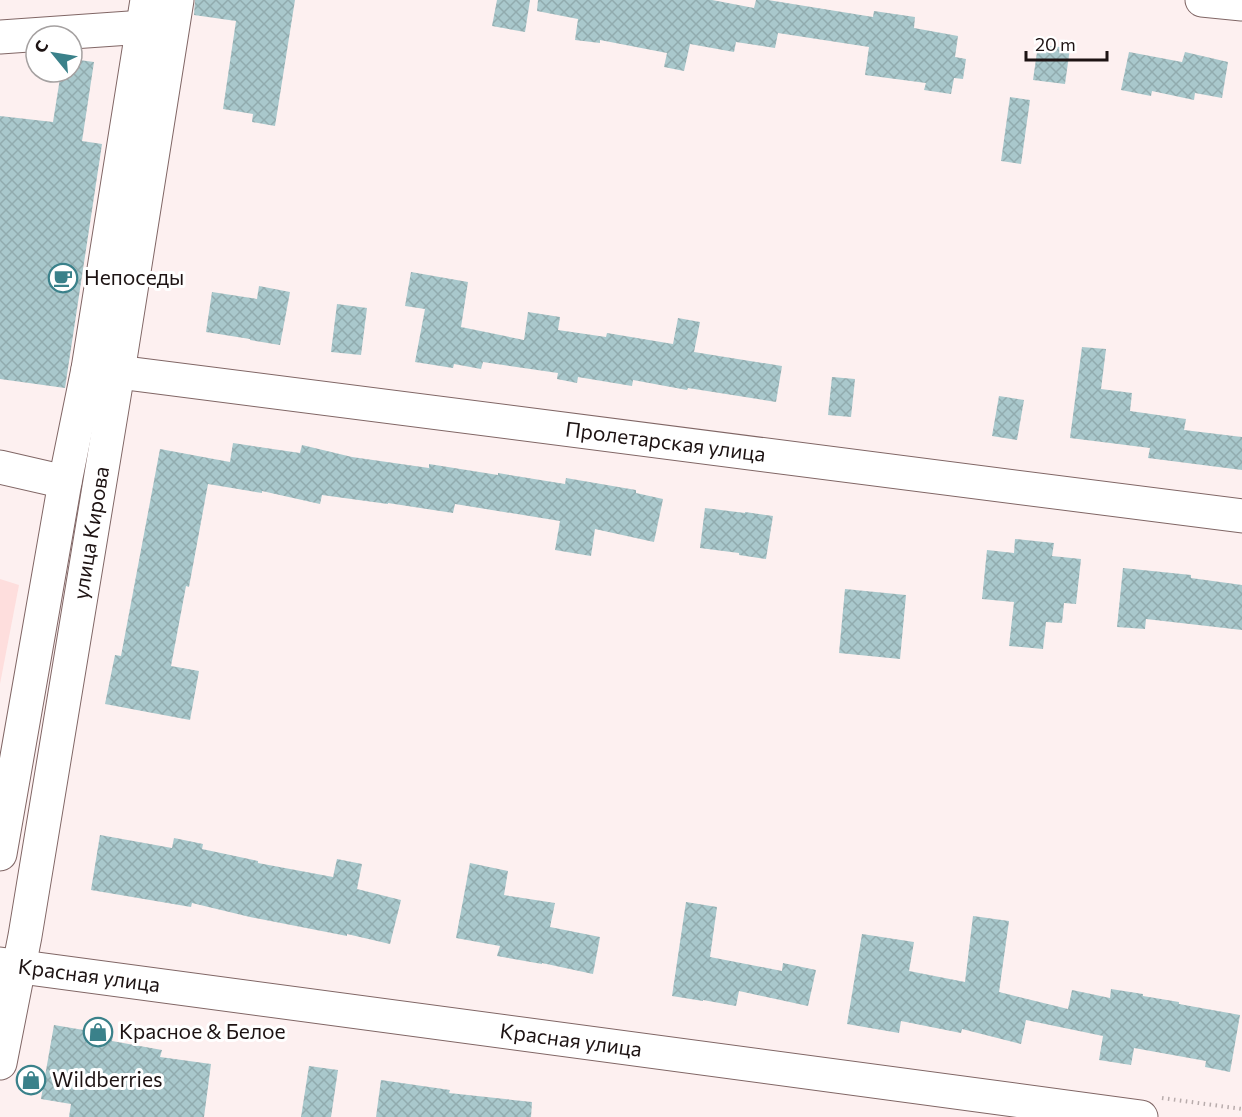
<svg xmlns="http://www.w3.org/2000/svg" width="1242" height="1117" font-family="Commissioner,sans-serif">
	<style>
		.built { fill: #fededd }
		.building { fill: url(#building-cross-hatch) }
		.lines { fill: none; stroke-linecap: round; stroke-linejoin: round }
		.minor-casing { stroke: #806665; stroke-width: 35 }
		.path { stroke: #b8acac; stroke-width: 4; stroke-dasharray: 1.5 4.5; stroke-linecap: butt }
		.minor { stroke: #fff; stroke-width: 33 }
		.labels { text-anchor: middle; stroke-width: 6; stroke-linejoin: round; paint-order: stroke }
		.poi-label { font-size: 21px; fill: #1d1313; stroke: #fff; text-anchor: start }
		.street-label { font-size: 21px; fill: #1d1313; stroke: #fff }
	</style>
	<defs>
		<pattern id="building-cross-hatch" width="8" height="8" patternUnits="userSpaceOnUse" patternTransform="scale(1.5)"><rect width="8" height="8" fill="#a9c8cc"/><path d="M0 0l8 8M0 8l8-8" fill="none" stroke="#91abae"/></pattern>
	</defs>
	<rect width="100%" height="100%" fill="#fdf0f0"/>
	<!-- built -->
	<path class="built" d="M0,579L19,585L0,684Z"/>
	<!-- building -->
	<g class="building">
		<path d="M195,0H295L275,126L252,122L253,114L223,109L236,21L194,15Z"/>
		<path d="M497,0H530L525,32L492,26Z"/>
		<path d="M538,0H712L754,8L756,0H768L873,17L874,11L915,17L914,28L958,36L955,57L966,59L963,79L954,78L951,94L924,90L926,83L865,75L869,47L778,33L775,48L736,42L734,52L690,44L684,71L664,67L667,53L600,40V43L575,40L578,19L537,11Z"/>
		<path d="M1038,45L1070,48L1065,84L1033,80Z"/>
		<path d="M1129,52L1182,62L1185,52L1228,62L1222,98L1195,93L1194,100L1152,91L1151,96L1121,90Z"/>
		<path d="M72,59L94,62L82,141L102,144L65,388L0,379V116L53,122L61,72H72Z"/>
		<path d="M1010,97L1030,100L1021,164L1001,161Z"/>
		<path d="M411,272L468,282L461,327L524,340L528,312L560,317L558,330L606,337L607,333L673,344L678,318L700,322L694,352L782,366L776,402L688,388L687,390L633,380L632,386L578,377L577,383L557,379L558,373L483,362L481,369L454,364L453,368L415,362L425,309L405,306Z"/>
		<path d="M259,286L290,292L280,345L250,340V339L206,332L212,292L257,299Z"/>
		<path d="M337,304L367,308L361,355L331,352Z"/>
		<path d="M1082,347L1106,349L1101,389L1132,393L1130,411L1186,419L1184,430L1242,437V470L1148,458L1150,448L1070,438Z"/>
		<path d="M832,377L855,379L851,417L828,415Z"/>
		<path d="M999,396L1024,400L1017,440L992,436Z"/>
		<path d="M233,443L300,453L302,445L352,457L429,468V464L498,475V473L565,484L566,478L636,490V493L663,499L654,542L595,529L591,556L555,550L560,521L455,504L453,513L388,503V504L322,495L320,504L262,491V493L208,484L189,587L186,586L171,666L199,671L190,720L105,704L115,655L121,656L160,449L230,462Z"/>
		<path d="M705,508L745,513V512L773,516L766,559L739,555V553L700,548Z"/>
		<path d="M1015,539L1054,543L1052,556L1081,559L1076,604L1064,603L1062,623L1046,622L1043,649L1009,646L1014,602L982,599L987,550L1014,553Z"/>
		<path d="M1123,568L1191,575V578L1242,585V630L1146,619L1145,629L1117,627Z"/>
		<path d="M845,589L906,595L900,659L839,653Z"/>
		<path d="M100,835L172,848L174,838L203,844L202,849L258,861V863L333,877L337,859L362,864L357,889L401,900L390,944L347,934V936L250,917L192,903L191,907L91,890Z"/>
		<path d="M470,863L508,871L504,895L555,903L550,927L600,937L593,974L542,963V964L497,956L500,946L456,938Z"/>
		<path d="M686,902L717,907L710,957L782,971L783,963L816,970L808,1006L739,991L736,1006L703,1000V1001L672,996Z"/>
		<path d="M973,916L1009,921L999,992L1068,1009L1072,990L1110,998L1111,989L1143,994V996L1179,1002V1004L1240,1015L1230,1072L1205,1067L1206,1061L1134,1048L1131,1065L1099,1060L1103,1036L1026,1020L1021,1044L962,1029L961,1033L901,1021L899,1033L847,1024L862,934L914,942L909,971L965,982Z"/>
		<path d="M54,1025L113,1035L112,1041L162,1050L160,1057L211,1064L204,1117H69L71,1104L41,1099Z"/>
		<path d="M309,1066L338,1070L331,1117H301Z"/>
		<path d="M381,1080L450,1090L449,1093L532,1102L531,1117H376Z"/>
	</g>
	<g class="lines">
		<!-- minor casing -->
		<g class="minor-casing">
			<g id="minor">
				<path d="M1202,0L1242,4"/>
				<path d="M0,37L144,27"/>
				<path id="s1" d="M88,369L118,372L1242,516"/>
				<path d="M0,467L65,482"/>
				<path d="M0,854L65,482L88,369L147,0"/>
				<path id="s2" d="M0,964L1141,1117"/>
				<path id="s3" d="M0,1063L25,936L118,372L177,0"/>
			</g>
		</g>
		<!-- path -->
		<path class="path" d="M1162,1098L1242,1109"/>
		<!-- minor -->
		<use href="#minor" class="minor"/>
	</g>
	<!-- icons -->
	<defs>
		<g id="cafe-ring" transform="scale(1.5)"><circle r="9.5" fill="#fff" stroke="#3a818a" stroke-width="1.5"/><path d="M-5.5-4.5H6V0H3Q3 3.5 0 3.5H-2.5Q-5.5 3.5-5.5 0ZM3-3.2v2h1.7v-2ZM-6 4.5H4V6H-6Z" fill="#3a818a"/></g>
		<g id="shop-ring" transform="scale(1.5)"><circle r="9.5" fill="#fff" stroke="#3a818a" stroke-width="1.5"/><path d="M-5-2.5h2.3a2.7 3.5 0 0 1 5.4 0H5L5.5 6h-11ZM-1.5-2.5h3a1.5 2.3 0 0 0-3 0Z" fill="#3a818a"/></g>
	</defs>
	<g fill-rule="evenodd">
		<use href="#cafe-ring" x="63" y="278"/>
		<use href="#shop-ring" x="98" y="1032"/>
		<use href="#shop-ring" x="31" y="1080"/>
	</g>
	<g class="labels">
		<!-- poi labels -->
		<g class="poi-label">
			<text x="84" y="285">Непоседы</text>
			<text x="119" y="1039">Красное &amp; Белое</text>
			<text x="52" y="1087">Wildberries</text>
		</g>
		<!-- street labels -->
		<g class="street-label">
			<text dy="7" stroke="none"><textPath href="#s1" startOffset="582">Пролетарская улица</textPath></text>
			<text dy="7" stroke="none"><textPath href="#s3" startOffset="538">улица Кирова</textPath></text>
			<text dy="7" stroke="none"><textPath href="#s2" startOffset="90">Красная улица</textPath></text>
			<text dy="7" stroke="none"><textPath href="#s2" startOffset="576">Красная улица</textPath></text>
		</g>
	</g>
	<!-- north arrow -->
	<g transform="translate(54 54) rotate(300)"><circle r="28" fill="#ffffff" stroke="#a5a1a1" stroke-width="1.5"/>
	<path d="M0-4.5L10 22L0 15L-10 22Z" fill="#3a818a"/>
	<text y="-9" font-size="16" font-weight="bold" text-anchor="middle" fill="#1d1313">С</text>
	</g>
	<!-- scale -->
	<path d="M1026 51v9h81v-9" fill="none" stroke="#1d1313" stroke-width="3"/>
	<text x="1035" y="51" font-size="18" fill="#1d1313" stroke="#ffffff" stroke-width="4.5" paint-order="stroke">20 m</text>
</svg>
